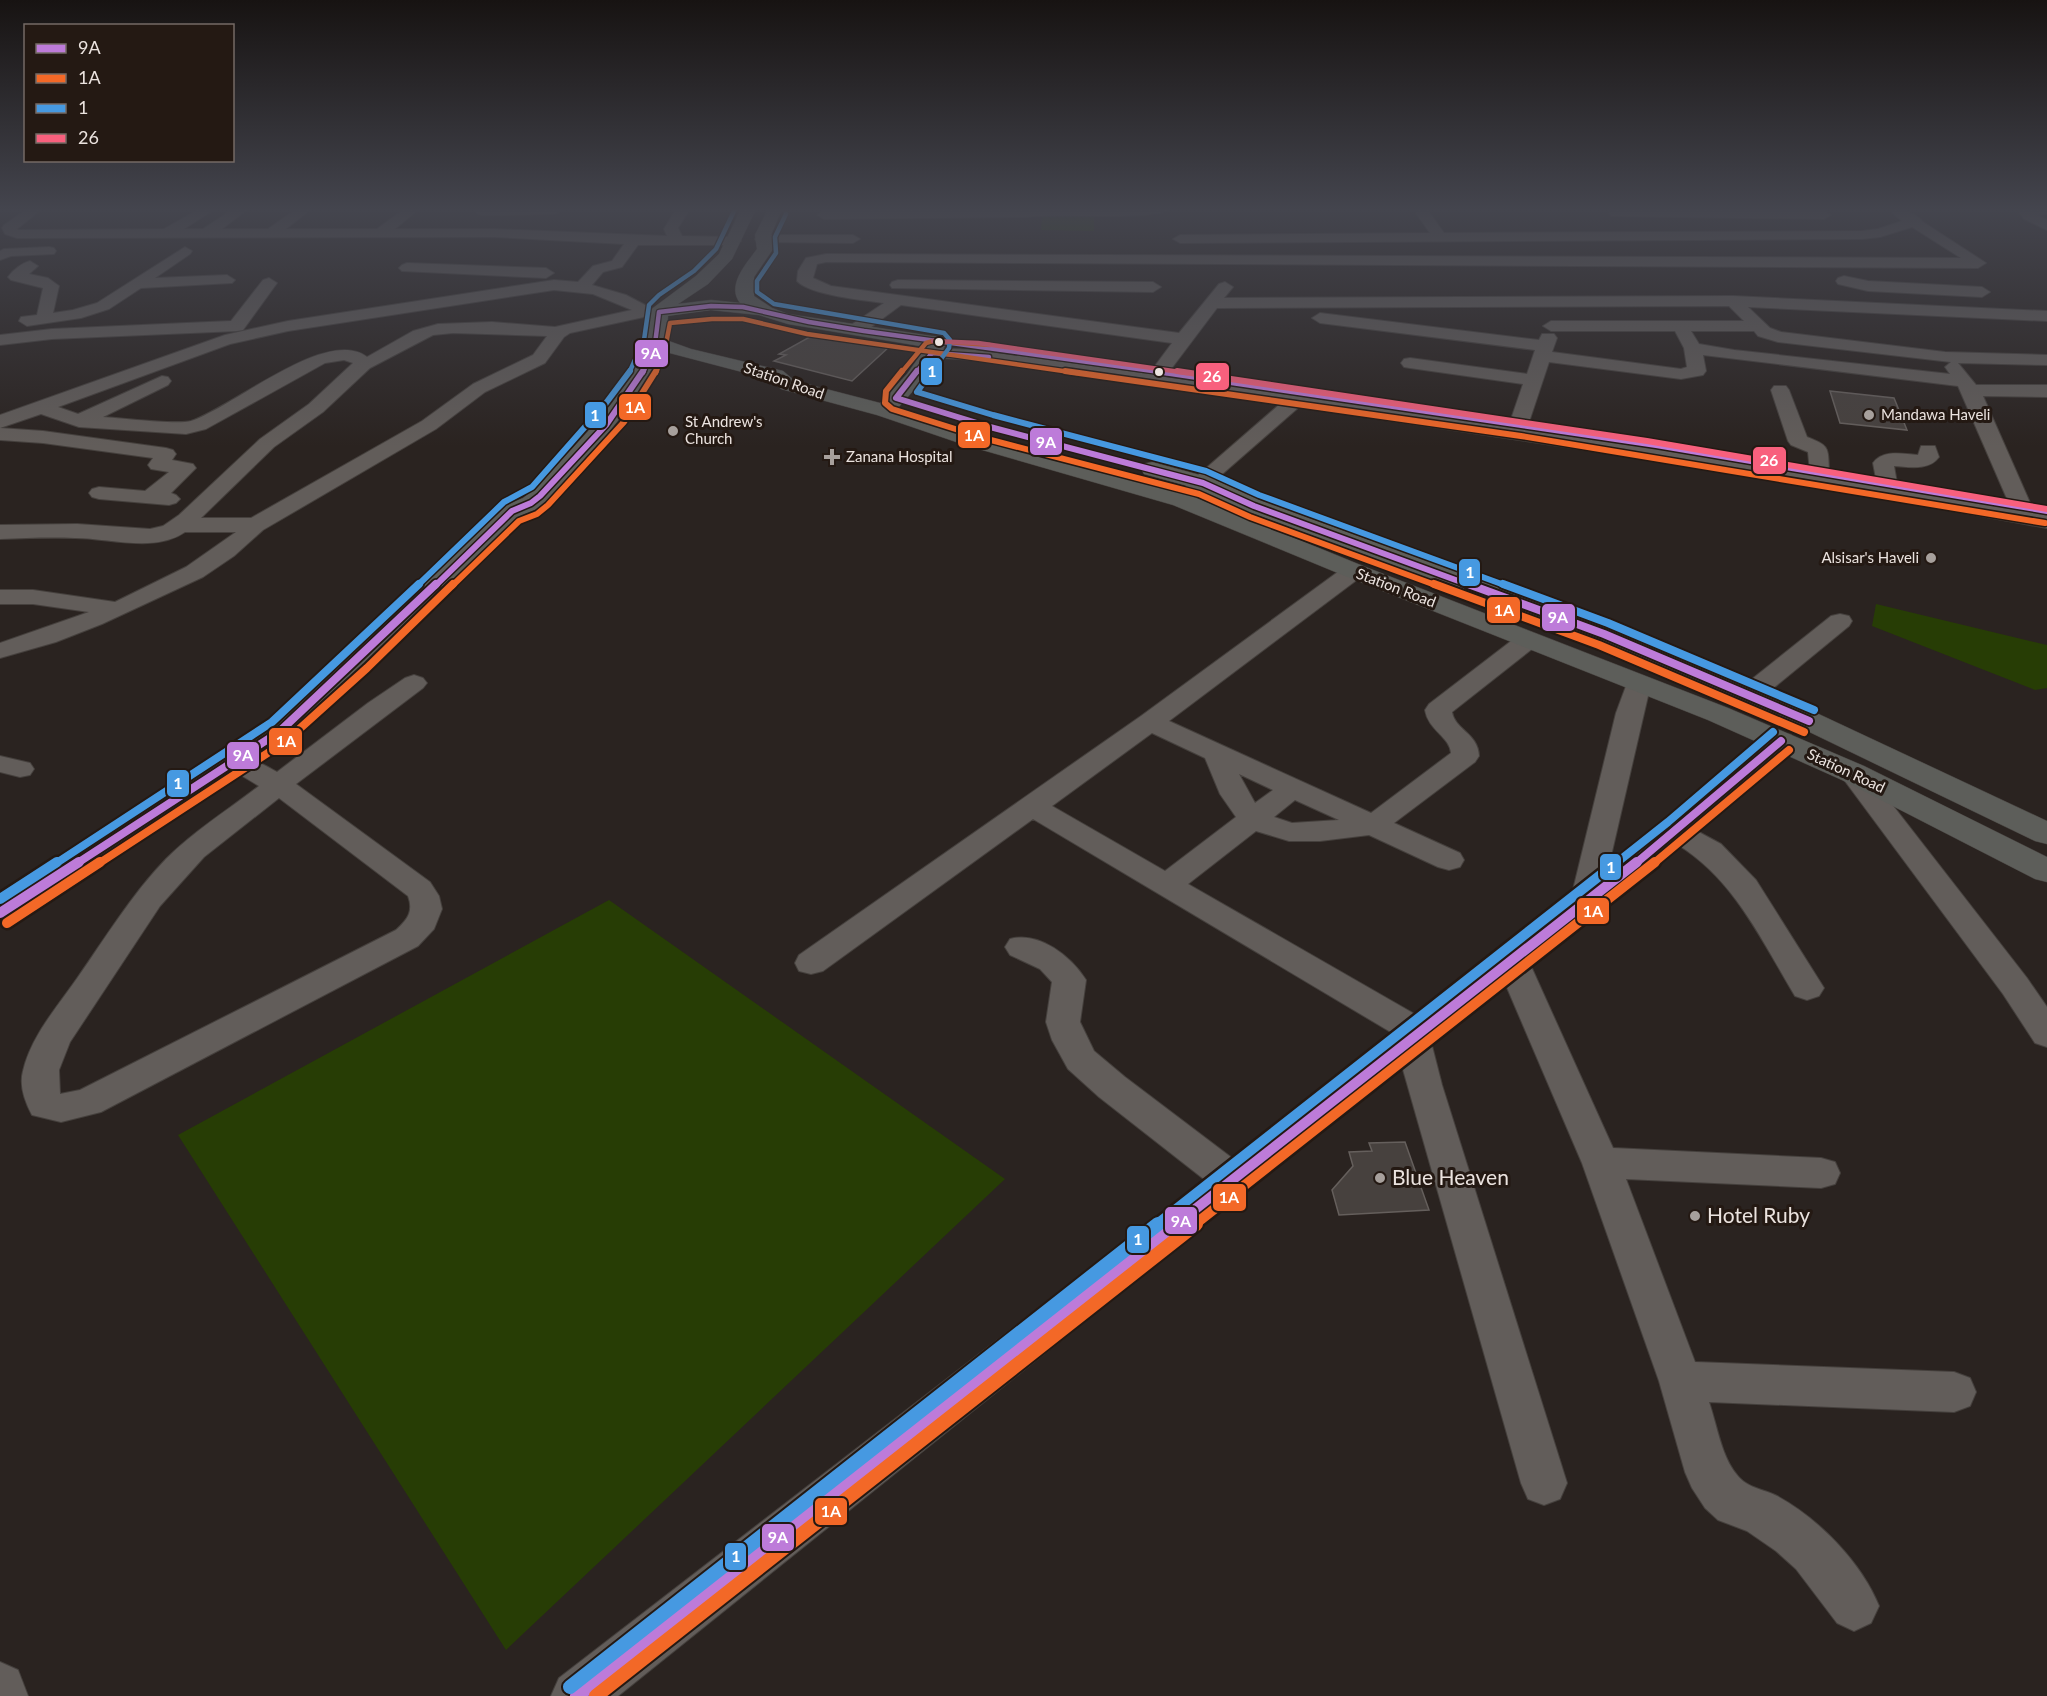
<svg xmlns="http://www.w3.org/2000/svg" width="2047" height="1696" font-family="Lato,sans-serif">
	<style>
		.green { fill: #273d05 }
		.building { fill: #47413e; stroke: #655f5c; stroke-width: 1.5 }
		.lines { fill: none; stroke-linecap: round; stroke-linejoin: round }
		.minor-casing { stroke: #45403d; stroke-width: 2 }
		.major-casing { stroke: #45403d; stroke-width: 1 }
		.minor { fill: #625d5a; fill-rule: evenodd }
		.major { fill: #5d5e5a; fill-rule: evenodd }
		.bus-1-far4-casing { stroke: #241913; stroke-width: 7 }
		.bus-1-far3-casing { stroke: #241913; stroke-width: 9 }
		.bus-1-far2-casing { stroke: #241913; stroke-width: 12 }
		.bus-1-far1-casing { stroke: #241913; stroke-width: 15 }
		.bus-1-casing { stroke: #241913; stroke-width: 18 }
		.bus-2-far4-casing { stroke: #241913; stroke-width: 7 }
		.bus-2-far3-casing { stroke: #241913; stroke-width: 9 }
		.bus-2-far2-casing { stroke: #241913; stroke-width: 12 }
		.bus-2-far1-casing { stroke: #241913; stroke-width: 15 }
		.bus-2-casing { stroke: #241913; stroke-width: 18 }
		.bus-3-far4-casing { stroke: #241913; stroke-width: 7 }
		.bus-3-far3-casing { stroke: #241913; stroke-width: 9 }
		.bus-3-far2-casing { stroke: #241913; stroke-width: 12 }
		.bus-3-far1-casing { stroke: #241913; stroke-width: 15 }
		.bus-3-casing { stroke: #241913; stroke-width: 18 }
		.bus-4-far1-casing { stroke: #241913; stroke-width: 7 }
		.bus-4-casing { stroke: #241913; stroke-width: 9 }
		.bus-1-far4 { stroke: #bd7bd9; stroke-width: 4.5 }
		.bus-1-far3 { stroke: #bd7bd9; stroke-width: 6 }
		.bus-1-far2 { stroke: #bd7bd9; stroke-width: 8 }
		.bus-1-far1 { stroke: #bd7bd9; stroke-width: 10 }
		.bus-1 { stroke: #bd7bd9; stroke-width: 14 }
		.bus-2-far4 { stroke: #f36827; stroke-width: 4.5 }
		.bus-2-far3 { stroke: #f36827; stroke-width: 6 }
		.bus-2-far2 { stroke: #f36827; stroke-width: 8 }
		.bus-2-far1 { stroke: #f36827; stroke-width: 10 }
		.bus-2 { stroke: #f36827; stroke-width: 14 }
		.bus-3-far4 { stroke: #4699e1; stroke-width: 4.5 }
		.bus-3-far3 { stroke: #4699e1; stroke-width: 6 }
		.bus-3-far2 { stroke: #4699e1; stroke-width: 8 }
		.bus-3-far1 { stroke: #4699e1; stroke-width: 10 }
		.bus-3 { stroke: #4699e1; stroke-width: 14 }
		.bus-4-far1 { stroke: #f8607d; stroke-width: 4.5 }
		.bus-4 { stroke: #f8607d; stroke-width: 6 }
		.bus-dot { fill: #ebe3df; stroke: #241913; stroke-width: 2 }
		.poi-dot { fill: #a7a09c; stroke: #241913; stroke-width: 2 }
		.labels { text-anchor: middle; stroke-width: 6; stroke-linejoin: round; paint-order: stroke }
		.far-street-label { font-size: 15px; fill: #ebe3df; stroke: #241913 }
		.far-poi-label { font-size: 15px; fill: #ebe3df; stroke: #241913; text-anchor: start }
		.near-poi-label { font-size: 21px; fill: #ebe3df; stroke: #241913; text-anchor: start }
		.line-badge { stroke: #241913; stroke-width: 2 }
		.badge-label { font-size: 16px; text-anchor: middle; font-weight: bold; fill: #fff }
	</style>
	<rect width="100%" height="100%" fill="#2a2320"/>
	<!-- green -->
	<g class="green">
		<path d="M1042,215L1094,216V231L1041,230Z"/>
		<path d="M1876,604L2047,645V688L2035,690L1872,626Z"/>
		<path d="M609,900L1005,1179L506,1650L178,1135Z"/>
	</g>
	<!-- building -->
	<g class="building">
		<path d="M815,334L890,346L852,381L774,361L786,355L779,354Z"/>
		<path d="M1830,391L1894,398L1907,430L1840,423Z"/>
		<path d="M1405,1142L1429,1210L1339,1215L1332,1190L1353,1166L1349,1152L1372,1151L1369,1143Z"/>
	</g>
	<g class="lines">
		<!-- minor casing -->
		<g class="minor-casing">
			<g id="minor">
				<path d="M27,209H42L17,229L19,230L164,229L199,209H215L184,229H203L233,209H248L222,229H268L296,209H311L286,229H377L404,209H419L395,229H494L667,236L664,229L676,209H690L678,228L682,236L734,237L741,241L734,245H638L622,267L603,272L592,285L626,295L664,315L666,319L664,323H652L644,317L570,333L564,337L545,363L485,392L436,429L263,530L234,556L203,577L102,624L56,642L0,658V643L89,612L33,604H0V590H33L115,602L186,567L236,532H185C155,553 109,538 75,538C50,537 25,538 0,539V525L77,524L150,529L163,526L179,515L260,439L309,404L353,363L344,360L325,363L206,429L186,434L79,427L41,414L0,428V415L225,335L288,321L554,280L578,282L593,266L612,261L624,244L494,237L17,238L5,234L2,228L4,225ZM554,290L593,294L632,310L555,327L492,322L438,324L413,331L367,357C327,326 232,408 191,421C177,425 121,418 103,417L168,385L171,381L168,377L162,376L78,414L58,407L230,344L288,331ZM453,333L547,336L533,355L473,384L422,421L251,518H201L274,447L323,412L370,368L433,335Z"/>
				<path d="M478,209H561L562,210L555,214L483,215L478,214L476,211Z"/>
				<path d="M924,209H1169C1157,221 1051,213 1025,217L824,219L817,215L824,211Z"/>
				<path d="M1413,209H1427L1444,233L1862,231L1878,229L1902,221L1891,212L1893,209C1902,208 1918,215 1923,222L1986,263L1978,268L826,262L817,264L813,278L831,286L1179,333L1219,284L1225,282L1233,287L1224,298L1733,296L2047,311V321L1748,307L1770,328L1781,332L1945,352L2047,355V365L1958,363L1976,385H2047V397L1983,396L2031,505L2024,510L2047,514V528L1780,479L1299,407L1188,504L1181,506L1174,504L1170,500L1174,496L1280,404L976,360L926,357L923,353L926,349L932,348L976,350L1149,374L1172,343L901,305L863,333H851L849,329L851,325L884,303C863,300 810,295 797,281L798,271L806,258L826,254L1961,258L1912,227L1880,237L1862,239L1180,243L1173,239L1180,235L1430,233ZM1729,306L1744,321H1551L1543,326L1551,331H1675L1684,348L1687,367L1681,369L1552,352L1557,338L1554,334H1542L1539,340L1320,313L1312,318L1320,323L1535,350L1527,374L1410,358L1404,359L1401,363L1404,367L1410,368L1523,384L1509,425L1309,397L1313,392L1311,388C1301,386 1297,388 1291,394L1165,377L1217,308ZM1691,331H1754L1758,336L1778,342L1951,362L1945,367L1950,374L1734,350L1699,344ZM1703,355L1958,386L2011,508L1895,487L1897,483L1894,466C1909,467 1929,471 1939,457L1935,446H1921L1918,455C1903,454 1883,449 1873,463L1877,484L1825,475L1829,470C1828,446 1829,446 1807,437L1789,390L1786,386H1774L1771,390L1788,441L1791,445L1808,452L1810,472L1527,428L1549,362L1681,379L1703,375L1706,371Z"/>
				<path d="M1616,209L1824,211L1831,215L1824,219L1611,216L1609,213L1611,210Z"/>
				<path d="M2023,209H2047V214L2038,215L2047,220V230L2024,219L2019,212Z"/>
				<path d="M762,235H853L860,239L853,243L757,242L755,239Z"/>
				<path d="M49,247L54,248L56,251L54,254L11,256L0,260V251L4,249Z"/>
				<path d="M185,247L192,251L190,254L155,278L227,275L235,280L232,283L141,288L109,309L81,318L27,326L19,321L21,317L37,315L43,288L11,280L8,277C13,270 22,263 30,261L38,266L29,274L48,278L59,286L53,313L73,310L97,303Z"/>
				<path d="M407,263L546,268L554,273L546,278L402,271L399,268L402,265Z"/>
				<path d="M1844,276L1868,281L1982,287L1990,292L1982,297L1868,291L1838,284L1836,281L1838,278Z"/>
				<path d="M269,278L277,283L243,330L237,331L52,339L0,345V335L52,329L231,321L263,280Z"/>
				<path d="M898,280L1153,282L1161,287L1153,292L892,288L890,285L892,282Z"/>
				<path d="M0,428L43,431L166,448L173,450L176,454L172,460L193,464L196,468L171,493L176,495L180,499L176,503L169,505L99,499L92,497L89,493L92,489L99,487L145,491L169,472L151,469L148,465L153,458L43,443L0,440Z"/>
				<path d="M1354,564L1362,566L1365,571L1362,576L1169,721L1371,813L1451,753C1450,737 1428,730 1425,710L1429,704L1519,635L1528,633L1537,635L1540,640L1537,645L1452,712C1455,730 1478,733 1479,756L1475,762L1394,823L1460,853L1464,860L1460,867L1449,870L1438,867L1369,835L1320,841H1289L1256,831L1188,884L1418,1016L1571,898L1616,713L1629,678L1638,675L1647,678L1651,683L1608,869L1666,825L1771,735L1781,733L1791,735L1795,741L1695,830L1721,844L1756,880L1824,988L1819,996L1807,1000L1795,996C1762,941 1734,879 1678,845L1530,964L1613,1148L1821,1158L1835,1162L1840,1173L1835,1184L1821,1188L1626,1179L1695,1362L1954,1372L1970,1378L1976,1392L1970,1406L1954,1412L1709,1402C1717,1425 1721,1456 1737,1475C1747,1488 1763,1489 1777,1496C1819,1519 1861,1562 1879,1606L1871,1623L1854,1631L1837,1623L1796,1569L1776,1551L1747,1531L1718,1520L1705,1508L1692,1488L1685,1472L1659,1381L1582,1163L1505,983L1431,1042L1442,1085L1567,1483L1560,1499L1544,1505L1528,1499L1521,1483L1402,1066L618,1696H551L559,1678L1205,1180L1099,1097L1068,1069L1052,1040L1046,1022L1052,982L1040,969L1010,955L1005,947L1010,939C1039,931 1071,956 1086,980L1080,1022L1094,1051L1125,1077L1232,1158L1394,1034L1033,819L823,971L811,974L799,971L795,963L799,955L1141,716L1346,566ZM1152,733L1205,758L1220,794L1236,817L1165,871L1052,806ZM1239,774L1273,790L1255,803ZM1295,800L1339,820L1292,823L1274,817Z"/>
				<path d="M1840,614L1849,616L1852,621L1849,626L1760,699L1751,701L1742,699L1738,693L1742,687L1831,616Z"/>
				<path d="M414,675L423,678L427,683L423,688L296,784L430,882L439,896L442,909L434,929L418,946L101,1112L61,1122L32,1115C25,1102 19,1086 23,1071C31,1036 58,1006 78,977C106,937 132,894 166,859C194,831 228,810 259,786L239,774L235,768L239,762C255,758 264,765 277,772L368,703L405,678ZM279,798L408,896C414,912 407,920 396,930L80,1090L60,1094L59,1070L70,1042L160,906L204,857Z"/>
				<path d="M0,756L30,763L34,769L30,775L20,777L0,772Z"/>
				<path d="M1853,765L1863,767L2027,978L2047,1007V1047L2035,1043L2003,994L1839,773L1843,767Z"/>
				<path d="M0,1662L18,1670L28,1696H0Z"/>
			</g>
		</g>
		<!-- major casing -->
		<g class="major-casing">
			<g id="major">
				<path d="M741,209H756L732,259L708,284L678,304L711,300L740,303C726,285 747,263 757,249L755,235L768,209H782L771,235L773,249L754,277V296L772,308L788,314L938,337L945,339L947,343L921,382L897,409L981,435L1189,495L1363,566L1728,708L1864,766L2047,857V882L2035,879L1842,780L1708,720L1345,576L1173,505L965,445L877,415L781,389L769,379L662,351C635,409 589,454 548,501L539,508L520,516L369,665L290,738L12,921L0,925V897L268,726L349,653L504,506L523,498L532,491C569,450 628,397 646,344C649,335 649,322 650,312L653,308L696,276L719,254ZM711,310L759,315L788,324L926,347L907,374L880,403L795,381L783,371L691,349L666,340L668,316Z"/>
				<path d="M1152,462L1211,478L1262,501L1587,619L1761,687L2047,821V844L2035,841L1741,699L1569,631L1246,511L1195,488L1144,474L1141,469L1144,464Z"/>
			</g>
		</g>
		<!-- minor -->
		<use href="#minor" class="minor"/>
		<!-- major -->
		<use href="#major" class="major"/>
		<!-- bus-1-far4 casing -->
		<g class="bus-1-far4-casing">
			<g id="bus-1-far4">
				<path d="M643,373L655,344L659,312L711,306L743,307L809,322L864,331L1167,373"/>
				<path d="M916,373L932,353L989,357"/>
			</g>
		</g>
		<!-- bus-1-far3 casing -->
		<g class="bus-1-far3-casing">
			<g id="bus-1-far3">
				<path d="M917,371L896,398L990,427L1203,483L1254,506L1472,586"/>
				<path d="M1156,371L1656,445L2047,511"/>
				<path d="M435,586L512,511L531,503L540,496L606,425L643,371"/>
			</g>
		</g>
		<!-- bus-1-far2 casing -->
		<g class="bus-1-far2-casing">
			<g id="bus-1-far2">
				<path d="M1468,584L1604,634L1809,721"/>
				<path d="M76,864L279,732L436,584"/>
				<path d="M1635,864L1781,741"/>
			</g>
		</g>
		<!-- bus-1-far1 casing -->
		<g class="bus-1-far1-casing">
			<g id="bus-1-far1">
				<path d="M0,913L79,862"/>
				<path d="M1175,1225L1637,862"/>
			</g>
		</g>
		<!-- bus-1 casing -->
		<g class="bus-1-casing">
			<path id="bus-1" d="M577,1696L1177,1224"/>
		</g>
		<!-- bus-2-far4 casing -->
		<g class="bus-2-far4-casing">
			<g id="bus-2-far4">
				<path d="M656,373L665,349L670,323L712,319H743L807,334L1077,373"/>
				<path d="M901,373L926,343L933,341L990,345"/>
			</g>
		</g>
		<!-- bus-2-far3 casing -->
		<g class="bus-2-far3-casing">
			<g id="bus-2-far3">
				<path d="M902,371L886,391L885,403L892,409L987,439L1199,494L1250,517L1438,586"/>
				<path d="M1065,371L1521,436L2045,523"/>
				<path d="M452,586L519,521L537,514L548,505L624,422L656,371"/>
			</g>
		</g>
		<!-- bus-2-far2 casing -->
		<g class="bus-2-far2-casing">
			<g id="bus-2-far2">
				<path d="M1434,584L1599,645L1804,732"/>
				<path d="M98,864L286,741L367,668L453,584"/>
				<path d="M1653,864L1789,750"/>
			</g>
		</g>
		<!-- bus-2-far1 casing -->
		<g class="bus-2-far1-casing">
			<g id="bus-2-far1">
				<path d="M7,923L100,862"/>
				<path d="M1194,1225L1655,862"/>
			</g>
		</g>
		<!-- bus-2 casing -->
		<g class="bus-2-casing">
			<path id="bus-2" d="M596,1696L1196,1224"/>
		</g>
		<!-- bus-3-far4 casing -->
		<g class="bus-3-far4-casing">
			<g id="bus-3-far4">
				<path d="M786,214L775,237L776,253L757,281V292L774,304L944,333L950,340L949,348L931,373"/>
				<path d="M629,373L644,340L649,305L659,295L694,271L716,249L735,209"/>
			</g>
		</g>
		<!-- bus-3-far3 casing -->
		<g class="bus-3-far3-casing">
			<g id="bus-3-far3">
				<path d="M932,371L917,392L993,415L1206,471L1259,495L1507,586"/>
				<path d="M417,586L504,502L532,487L606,403L630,371"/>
			</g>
		</g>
		<!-- bus-3-far2 casing -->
		<g class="bus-3-far2-casing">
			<g id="bus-3-far2">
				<path d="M1503,584L1608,623L1814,710"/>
				<path d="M55,864L272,722L419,584"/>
				<path d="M1615,864L1668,822L1773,732"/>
			</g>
		</g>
		<!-- bus-3-far1 casing -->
		<g class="bus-3-far1-casing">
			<g id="bus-3-far1">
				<path d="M0,899L57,862"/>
				<path d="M1156,1225L1617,862"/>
			</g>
		</g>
		<!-- bus-3 casing -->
		<g class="bus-3-casing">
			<path id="bus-3" d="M570,1687L1158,1224"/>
		</g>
		<!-- bus-4-far1 casing -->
		<g class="bus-4-far1-casing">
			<path id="bus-4-far1" d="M933,341L978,343L1187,373"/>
		</g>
		<!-- bus-4 casing -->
		<g class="bus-4-casing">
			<path id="bus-4" d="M1177,371L1647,441L2047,509"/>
		</g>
		<!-- bus-1-far4 -->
		<use href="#bus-1-far4" class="bus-1-far4"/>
		<!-- bus-1-far3 -->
		<use href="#bus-1-far3" class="bus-1-far3"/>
		<!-- bus-1-far2 -->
		<use href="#bus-1-far2" class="bus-1-far2"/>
		<!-- bus-1-far1 -->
		<use href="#bus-1-far1" class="bus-1-far1"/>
		<!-- bus-1 -->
		<use href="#bus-1" class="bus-1"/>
		<!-- bus-2-far4 -->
		<use href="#bus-2-far4" class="bus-2-far4"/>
		<!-- bus-2-far3 -->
		<use href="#bus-2-far3" class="bus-2-far3"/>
		<!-- bus-2-far2 -->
		<use href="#bus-2-far2" class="bus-2-far2"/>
		<!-- bus-2-far1 -->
		<use href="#bus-2-far1" class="bus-2-far1"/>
		<!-- bus-2 -->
		<use href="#bus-2" class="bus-2"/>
		<!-- bus-3-far4 -->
		<use href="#bus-3-far4" class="bus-3-far4"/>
		<!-- bus-3-far3 -->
		<use href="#bus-3-far3" class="bus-3-far3"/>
		<!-- bus-3-far2 -->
		<use href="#bus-3-far2" class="bus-3-far2"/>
		<!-- bus-3-far1 -->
		<use href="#bus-3-far1" class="bus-3-far1"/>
		<!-- bus-3 -->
		<use href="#bus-3" class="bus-3"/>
		<!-- bus-4-far1 -->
		<use href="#bus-4-far1" class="bus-4-far1"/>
		<!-- bus-4 -->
		<use href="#bus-4" class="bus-4"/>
	</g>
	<!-- sky -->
	<linearGradient id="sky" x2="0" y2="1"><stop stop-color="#171312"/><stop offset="0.47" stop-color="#44454e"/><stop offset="1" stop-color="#44454e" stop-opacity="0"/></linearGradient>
	<rect width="2047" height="446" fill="url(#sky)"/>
	<!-- markers -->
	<g class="bus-dot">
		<circle cx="939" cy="342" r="5"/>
		<circle cx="1159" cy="372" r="5"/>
	</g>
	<g class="poi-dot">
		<circle cx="1869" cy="415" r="6"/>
		<circle cx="673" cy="431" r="6"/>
		<path d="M829 448h6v6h6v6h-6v6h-6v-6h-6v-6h6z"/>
		<circle cx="1931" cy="558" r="6"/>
		<circle cx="1380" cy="1178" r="6"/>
		<circle cx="1695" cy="1216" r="6"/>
	</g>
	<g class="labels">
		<!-- far-street labels -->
		<g class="far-street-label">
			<text transform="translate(784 381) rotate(19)" y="5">Station Road</text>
			<text transform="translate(1396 588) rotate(21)" y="5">Station Road</text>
			<text transform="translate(1846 771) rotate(25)" y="5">Station Road</text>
		</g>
		<!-- far-poi labels -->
		<g class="far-poi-label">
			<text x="1881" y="420">Mandawa Haveli</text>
			<text x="685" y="427">St Andrew's<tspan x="685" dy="17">Church</tspan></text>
			<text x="846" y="462">Zanana Hospital</text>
			<text x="1919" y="563" text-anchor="end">Alsisar's Haveli</text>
		</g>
		<!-- near-poi labels -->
		<g class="near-poi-label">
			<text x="1392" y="1185">Blue Heaven</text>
			<text x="1707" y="1223">Hotel Ruby</text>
		</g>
	</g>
	<g class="line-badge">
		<rect x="634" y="339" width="35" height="29" rx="6" fill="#bd7bd9"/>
		<rect x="920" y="357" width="23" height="29" rx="6" fill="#4699e1"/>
		<rect x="1195" y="362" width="35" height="29" rx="6" fill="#f8607d"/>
		<rect x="618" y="393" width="34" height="28" rx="6" fill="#f36827"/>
		<rect x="584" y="401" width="23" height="28" rx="6" fill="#4699e1"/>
		<rect x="957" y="421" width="34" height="28" rx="6" fill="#f36827"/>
		<rect x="1029" y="427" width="34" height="29" rx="6" fill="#bd7bd9"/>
		<rect x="1752" y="446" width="35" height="29" rx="6" fill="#f8607d"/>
		<rect x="1458" y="558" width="23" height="29" rx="6" fill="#4699e1"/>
		<rect x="1486" y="596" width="35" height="28" rx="6" fill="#f36827"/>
		<rect x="1541" y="603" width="35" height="29" rx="6" fill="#bd7bd9"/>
		<rect x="268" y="727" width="35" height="29" rx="6" fill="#f36827"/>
		<rect x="226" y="741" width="34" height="29" rx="6" fill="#bd7bd9"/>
		<rect x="166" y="769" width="24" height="29" rx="6" fill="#4699e1"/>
		<rect x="1599" y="853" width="23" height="28" rx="6" fill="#4699e1"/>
		<rect x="1576" y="897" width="34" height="28" rx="6" fill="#f36827"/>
		<rect x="1212" y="1183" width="35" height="29" rx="6" fill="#f36827"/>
		<rect x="1164" y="1206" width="34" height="29" rx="6" fill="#bd7bd9"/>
		<rect x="1126" y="1225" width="24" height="29" rx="6" fill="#4699e1"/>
		<rect x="814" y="1497" width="34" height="29" rx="6" fill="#f36827"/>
		<rect x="761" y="1523" width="34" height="29" rx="6" fill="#bd7bd9"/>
		<rect x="724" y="1542" width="23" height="29" rx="6" fill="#4699e1"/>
	</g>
	<g class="badge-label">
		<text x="651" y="359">9A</text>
		<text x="932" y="377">1</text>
		<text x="1212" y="382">26</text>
		<text x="635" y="413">1A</text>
		<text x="595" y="421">1</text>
		<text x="974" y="441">1A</text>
		<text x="1046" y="448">9A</text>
		<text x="1769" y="466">26</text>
		<text x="1470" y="578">1</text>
		<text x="1504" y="616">1A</text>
		<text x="1558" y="623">9A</text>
		<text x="286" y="747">1A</text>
		<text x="243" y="761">9A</text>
		<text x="178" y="789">1</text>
		<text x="1611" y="873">1</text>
		<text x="1593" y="917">1A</text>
		<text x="1229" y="1203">1A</text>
		<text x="1181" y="1227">9A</text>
		<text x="1138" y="1245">1</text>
		<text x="831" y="1517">1A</text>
		<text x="778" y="1543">9A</text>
		<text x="736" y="1562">1</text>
	</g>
	<!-- legend -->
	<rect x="24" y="24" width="210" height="138" fill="#241913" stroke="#746a65" stroke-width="1.5"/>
	<rect x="36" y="44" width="30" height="9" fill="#bd7bd9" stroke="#746a65" stroke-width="1.5"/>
	<text x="78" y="54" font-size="18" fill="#ebe3df">9A</text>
	<rect x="36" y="74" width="30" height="9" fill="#f36827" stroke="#746a65" stroke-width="1.5"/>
	<text x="78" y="84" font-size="18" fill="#ebe3df">1A</text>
	<rect x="36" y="104" width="30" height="9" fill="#4699e1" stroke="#746a65" stroke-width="1.5"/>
	<text x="78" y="114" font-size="18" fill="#ebe3df">1</text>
	<rect x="36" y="134" width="30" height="9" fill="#f8607d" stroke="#746a65" stroke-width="1.5"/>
	<text x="78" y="144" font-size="18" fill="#ebe3df">26</text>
</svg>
